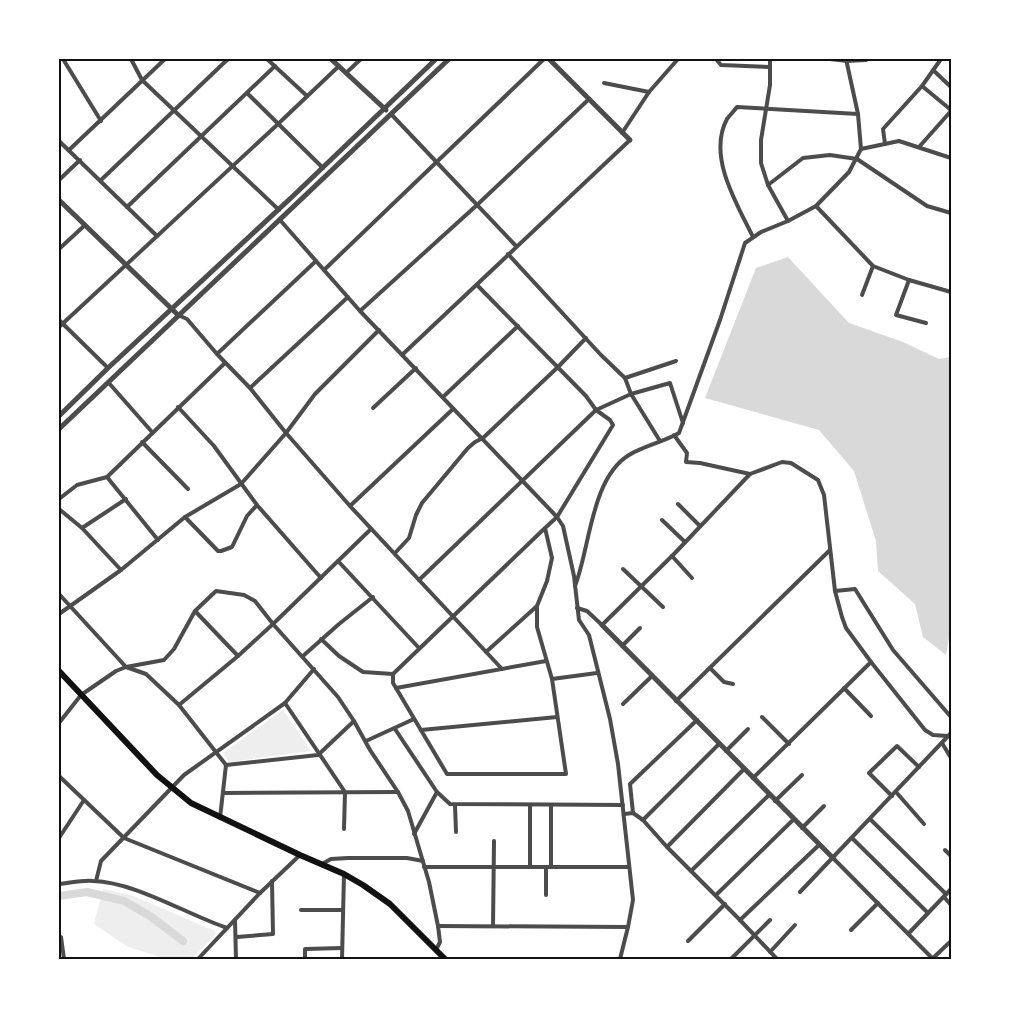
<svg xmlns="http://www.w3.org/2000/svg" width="1010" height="1018" font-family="Mulish,sans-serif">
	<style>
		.green { fill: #eee }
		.water { fill: #d9d9d9 }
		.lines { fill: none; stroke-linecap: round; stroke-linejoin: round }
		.canal { stroke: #d9d9d9; stroke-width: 8 }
		.minor { stroke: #4c4c4c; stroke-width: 4 }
		.tertiary { stroke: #4c4c4c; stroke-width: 5 }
		.primary { stroke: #111; stroke-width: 6 }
		.neatline { fill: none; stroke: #111; stroke-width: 2 }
	</style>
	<rect width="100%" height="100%" fill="#fff"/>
	<!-- green -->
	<g class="green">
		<path d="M283,710L311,751L229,762L223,753Z"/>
		<path d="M103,889L131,895L215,931L216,934L192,959H167L128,947L94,924Z"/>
	</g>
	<!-- water -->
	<path class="water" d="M788,257L849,323L903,342L939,359L951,357V636L949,638L946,655L923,637L915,604L878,571L876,541L854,471L819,430L705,398L756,268Z"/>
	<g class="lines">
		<!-- canal -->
		<path class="canal" d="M59,896L87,892L124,901L150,916L183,941"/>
		<!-- minor -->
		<g class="minor">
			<path d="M63,59L101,121"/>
			<path d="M131,59L142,80L279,210"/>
			<path d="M267,59L307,96"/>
			<path d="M716,59L721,65L770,67"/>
			<path d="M770,59V85L761,140V163L768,185L788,221"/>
			<path d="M830,59L847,61L866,60L867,59"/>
			<path d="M933,70L951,87"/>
			<path d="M347,72L361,59"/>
			<path d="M604,83L649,92"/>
			<path d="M922,86L951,110"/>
			<path d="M247,93L323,168"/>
			<path d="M391,114L516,246"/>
			<path d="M622,133L649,92L678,59"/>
			<path d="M59,141L157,236"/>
			<path d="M885,144L883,129L922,86L941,59"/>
			<path d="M919,147L951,111"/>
			<path d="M861,149L899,141L951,158"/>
			<path d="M69,150L165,59"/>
			<path d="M59,180L80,160"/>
			<path d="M101,180L228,59"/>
			<path d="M768,185L803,158L830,155L857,159L927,206L951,213"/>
			<path d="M816,206L873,266L909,280L951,292"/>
			<path d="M127,207L275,66"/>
			<path d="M280,220L360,311L557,517L563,526L574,576L579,620L589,635L610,719L618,764L633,900L628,927L620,959"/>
			<path d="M753,237C737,204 707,156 727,119C730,115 734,111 737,107L858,114"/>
			<path d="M59,249L84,226"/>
			<path d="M508,254L601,355L625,378L631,394L660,441"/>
			<path d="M324,270L544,59"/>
			<path d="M909,280L896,315L926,323"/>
			<path d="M477,285L586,396L596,410L610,420L613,425L557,517L545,528L393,674V683L447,774H566L552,679L537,627V606L547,581L552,558L545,528"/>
			<path d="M862,295L873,266"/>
			<path d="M360,311L477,205L588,100"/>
			<path d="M178,315L187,319L217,354L250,388L286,433L350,506L502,669"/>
			<path d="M59,320L108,368"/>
			<path d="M59,327L278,124L339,66"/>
			<path d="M217,354L316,261"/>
			<path d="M403,354L630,140"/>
			<path d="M625,378L676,361"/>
			<path d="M108,382L152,432"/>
			<path d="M250,388L348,297"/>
			<path d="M443,397L518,326"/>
			<path d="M178,407L214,446L257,505L321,578"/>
			<path d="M373,408L416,368"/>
			<path d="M674,435L687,453L686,462L700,463L750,474"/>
			<path d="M142,442L188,489"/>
			<path d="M107,477L158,540"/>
			<path d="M59,499L77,485L107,477L225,363"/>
			<path d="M678,504L700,526"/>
			<path d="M350,506L453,409"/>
			<path d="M59,509L82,528L121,570"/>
			<path d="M185,517L218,551H221L232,547L247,516L257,505"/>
			<path d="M662,520L685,542"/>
			<path d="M82,528L126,499"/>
			<path d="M395,553L409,538L416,515L422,503L468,448L475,442L483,438L558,367L586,338"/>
			<path d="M672,556L692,578"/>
			<path d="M338,561L419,648"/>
			<path d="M623,569L663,607"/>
			<path d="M419,580L596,410L631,394L670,383L683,423"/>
			<path d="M575,586C590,548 591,478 629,455C644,446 663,442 679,433L720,320L745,243L761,232L788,221L816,206L849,172L861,149L858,114L846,59"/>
			<path d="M835,591L855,589L893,650L951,717"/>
			<path d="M59,594L126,667L146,674L179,705L226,765L220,818"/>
			<path d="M577,608L587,611L602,625L675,553L750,474L782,462L791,463L818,480L824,495L835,591L842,617L846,628L871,662L925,730L933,735L948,736"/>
			<path d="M195,611L238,656"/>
			<path d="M59,614L121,570L185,517L241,484L286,433L315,394L379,330"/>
			<path d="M321,639L339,656L363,672L393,674"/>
			<path d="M622,646L640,628"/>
			<path d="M486,652L537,606"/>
			<path d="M303,656L339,624L373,597"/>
			<path d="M710,668L724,682L733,684"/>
			<path d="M552,679L597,673"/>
			<path d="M396,688L546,661"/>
			<path d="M844,688L871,716"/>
			<path d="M676,701L830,550"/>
			<path d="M285,703L345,792L344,829"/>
			<path d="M623,704L652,676"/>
			<path d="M179,705L238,656L273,624L371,529"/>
			<path d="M762,717L789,744"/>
			<path d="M59,723L81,695L116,671L126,667L164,660L174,649L195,611L216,591L244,595L255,601L273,624L338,697L354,721L370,750L398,792L408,811L429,882L438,926L440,942L436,950"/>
			<path d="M395,729L437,792L450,804L623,805"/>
			<path d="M421,730L557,717"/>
			<path d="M366,741L414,719"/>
			<path d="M942,743L951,758"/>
			<path d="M726,751L748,729"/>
			<path d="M226,765L318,755L354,721"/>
			<path d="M59,776L124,838L260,893"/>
			<path d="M753,778L871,662"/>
			<path d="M896,792L924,824"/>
			<path d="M224,793L398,792"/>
			<path d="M892,796L869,773L897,746L919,767"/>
			<path d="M775,801L802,775"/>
			<path d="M455,805L456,832"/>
			<path d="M633,813L630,784L697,720"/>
			<path d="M624,814L633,813L643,820L667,847L740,920L819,845"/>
			<path d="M870,819L946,894"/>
			<path d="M643,820L719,744"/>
			<path d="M802,828L824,806"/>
			<path d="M414,834L437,792"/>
			<path d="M59,838L84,800"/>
			<path d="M852,838L928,913"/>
			<path d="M667,847L744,769"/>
			<path d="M945,850L951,856"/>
			<path d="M833,858L933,959"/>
			<path d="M322,864L331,859L348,858H407L423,861"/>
			<path d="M424,867H629"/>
			<path d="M530,867V805"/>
			<path d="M551,867V805"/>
			<path d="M691,871L769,795"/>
			<path d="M96,881L101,861L184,775L285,703L314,669"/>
			<path d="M59,884C70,883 82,880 93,881C135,882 186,914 227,928"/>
			<path d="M800,892L951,733"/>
			<path d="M546,895V867"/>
			<path d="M716,895L794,819"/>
			<path d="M944,897L951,905"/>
			<path d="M301,910H343"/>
			<path d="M235,920L236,959"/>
			<path d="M740,920L777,959"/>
			<path d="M438,926L628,927"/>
			<path d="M493,926L494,841"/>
			<path d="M851,930L878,903"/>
			<path d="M909,933L951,889"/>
			<path d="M59,937H61L64,959"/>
			<path d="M237,937L273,934L272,881"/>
			<path d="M688,941L725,904"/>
			<path d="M770,952L795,925"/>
			<path d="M198,959L260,893L300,855"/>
			<path d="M305,959V949L342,948"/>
			<path d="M342,959L344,874"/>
			<path d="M731,959L770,920"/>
			<path d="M932,959L951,941"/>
		</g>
		<!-- tertiary -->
		<g class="tertiary">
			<path d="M331,59L386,110"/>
			<path d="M549,59L630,140"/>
			<path d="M59,200L178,315"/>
			<path d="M59,416L108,368L293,196L436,59"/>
			<path d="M59,429L449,59"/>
			<path d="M602,625L833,858"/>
		</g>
		<!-- primary -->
		<path class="primary" d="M59,671L157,775L191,803L300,855L344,874L363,885L390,904L445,959"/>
	</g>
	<!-- border -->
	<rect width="1010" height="1018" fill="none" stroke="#ffffff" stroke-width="120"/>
	<rect x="60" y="60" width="890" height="898" class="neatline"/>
</svg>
